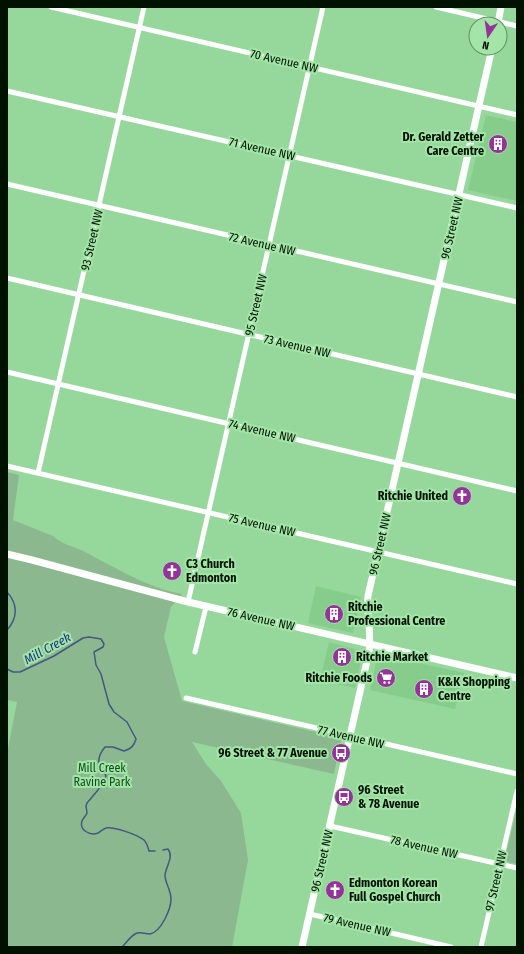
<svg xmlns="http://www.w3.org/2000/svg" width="524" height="954" font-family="'Fira Sans Condensed',sans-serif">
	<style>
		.built { fill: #86cd8c }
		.green { fill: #8cb88f }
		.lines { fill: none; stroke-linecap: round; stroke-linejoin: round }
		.stream { stroke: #425980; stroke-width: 1.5 }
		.street { stroke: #fff; stroke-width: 5 }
		.secondary { stroke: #fff; stroke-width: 7 }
		.labels { text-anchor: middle; stroke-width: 4; stroke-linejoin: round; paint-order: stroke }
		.street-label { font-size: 12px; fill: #010; stroke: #a2e5a7 }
		.poi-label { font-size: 12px; font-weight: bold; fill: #010; stroke: #a2e5a7; text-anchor: start }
		.park-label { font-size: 12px; fill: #0e501c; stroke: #a2e5a7 }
		.water-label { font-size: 13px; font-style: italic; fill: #1e3683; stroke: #a2e5a7 }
	</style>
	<rect width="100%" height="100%" fill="#96d79b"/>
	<!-- built -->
	<g class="built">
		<path d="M486,115L517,122V201L468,190Z"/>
		<path d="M316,586L361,597L353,633L308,623Z"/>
		<path d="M329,642L363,651L355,688L320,680Z"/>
		<path d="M378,654L464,673L455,709L370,690Z"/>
	</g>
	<!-- green -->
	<g class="green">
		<path d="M7,472L19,475L13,520L53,536C61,544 73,546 83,551C115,567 147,588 182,594L171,607L164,637L182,701L341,738L334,774L192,742L206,764L221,781L241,813L248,860L232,947H7V754L17,702L7,700Z"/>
		<path d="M517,807V864L507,862L505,858Z"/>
	</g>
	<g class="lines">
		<!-- stream -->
		<g class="stream">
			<path d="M7,592C18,604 18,618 7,630"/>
			<path d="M7,669L13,672H20L54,656L83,638L89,637L101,639L104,644L103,647L94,652L96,665L101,674L109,704L114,712L127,722L136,739C134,746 131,749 124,751L113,747H105C100,753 97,760 100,767C102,770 105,772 106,776L98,790L87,803L86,806L87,813C86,816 83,818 82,821C79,830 90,836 98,833C100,832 103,829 106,828C113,826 138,835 144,840C147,843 148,847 149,851H155"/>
			<path d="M122,947C126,943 130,937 135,934C140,931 144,934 150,934C161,932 171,909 171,899C171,890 165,883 165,875C166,866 174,857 168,849L163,850"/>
		</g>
		<!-- street -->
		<g class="street">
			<path d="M51,7L517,115"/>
			<path d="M436,7L517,26"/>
			<path d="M7,91L517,208"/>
			<path d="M7,184L517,302"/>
			<path d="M7,278L517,397"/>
			<path d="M7,372L517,491"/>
			<path d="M7,466L517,584"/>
			<path d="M38,473L144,7"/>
			<path d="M188,602L323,7"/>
			<path d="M195,652L206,607"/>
			<path d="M186,698L517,774"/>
			<path d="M330,826L517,868"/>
			<path d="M310,914L451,947"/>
			<path d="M481,947L517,791"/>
		</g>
		<!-- secondary -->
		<g class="secondary">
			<path d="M498,24L501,7"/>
			<path d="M7,554L32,560L188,602L517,678"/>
			<path d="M302,947L369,652C372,633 366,614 368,596L492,48"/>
		</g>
	</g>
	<!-- icons -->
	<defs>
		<g id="building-disc" transform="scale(1)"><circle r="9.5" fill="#96339a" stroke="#a2e5a7"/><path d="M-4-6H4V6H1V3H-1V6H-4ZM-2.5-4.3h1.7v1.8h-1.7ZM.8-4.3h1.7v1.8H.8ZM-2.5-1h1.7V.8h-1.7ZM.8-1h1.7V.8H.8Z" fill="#fff"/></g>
		<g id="church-disc" transform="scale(1)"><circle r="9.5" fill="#96339a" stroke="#a2e5a7"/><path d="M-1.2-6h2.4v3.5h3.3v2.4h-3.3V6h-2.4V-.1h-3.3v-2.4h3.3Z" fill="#fff"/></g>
		<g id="supermarket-disc" transform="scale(1)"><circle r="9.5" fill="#96339a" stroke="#a2e5a7"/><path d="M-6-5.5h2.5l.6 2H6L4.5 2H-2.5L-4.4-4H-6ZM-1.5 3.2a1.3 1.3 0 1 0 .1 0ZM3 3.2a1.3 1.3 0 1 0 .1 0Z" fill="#fff"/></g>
		<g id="bus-disc" transform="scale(1)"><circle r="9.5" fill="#96339a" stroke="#a2e5a7"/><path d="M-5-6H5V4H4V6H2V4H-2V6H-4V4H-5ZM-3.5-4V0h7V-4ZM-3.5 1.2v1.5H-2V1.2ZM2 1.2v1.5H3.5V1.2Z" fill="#fff"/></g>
	</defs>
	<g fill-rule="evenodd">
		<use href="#building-disc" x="498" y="144"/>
		<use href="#church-disc" x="462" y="496"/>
		<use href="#church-disc" x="172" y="571"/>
		<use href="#building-disc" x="334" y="614"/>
		<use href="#building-disc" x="342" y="657"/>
		<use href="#supermarket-disc" x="386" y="678"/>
		<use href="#building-disc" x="424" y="689"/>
		<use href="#bus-disc" x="341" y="753"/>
		<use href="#bus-disc" x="344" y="797"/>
		<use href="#church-disc" x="335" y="890"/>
	</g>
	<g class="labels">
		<!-- street labels -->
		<g class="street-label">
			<text transform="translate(284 61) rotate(13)" y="4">70 Avenue NW</text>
			<text transform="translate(262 149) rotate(13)" y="4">71 Avenue NW</text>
			<text transform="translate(452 228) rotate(-77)" y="4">96 Street NW</text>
			<text transform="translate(92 240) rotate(-77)" y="4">93 Street NW</text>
			<text transform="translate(262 244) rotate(13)" y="4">72 Avenue NW</text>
			<text transform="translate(256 305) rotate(-77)" y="4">95 Street NW</text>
			<text transform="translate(297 346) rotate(13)" y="4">73 Avenue NW</text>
			<text transform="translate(262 431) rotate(13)" y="4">74 Avenue NW</text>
			<text transform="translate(262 525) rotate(13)" y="4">75 Avenue NW</text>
			<text transform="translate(380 544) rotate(-77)" y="4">96 Street NW</text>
			<text transform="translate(261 619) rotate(13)" y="4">76 Avenue NW</text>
			<text transform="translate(351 737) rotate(13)" y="4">77 Avenue NW</text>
			<text transform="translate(424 847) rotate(13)" y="4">78 Avenue NW</text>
			<text transform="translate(322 861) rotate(-77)" y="4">96 Street NW</text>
			<text transform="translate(496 881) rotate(-77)" y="4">97 Street NW</text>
			<text transform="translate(357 925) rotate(13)" y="4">79 Avenue NW</text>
		</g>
		<!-- poi labels -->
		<g class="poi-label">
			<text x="484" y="141" text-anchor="end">Dr. Gerald Zetter<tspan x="484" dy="14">Care Centre</tspan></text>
			<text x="448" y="500" text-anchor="end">Ritchie United</text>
			<text x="186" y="568">C3 Church<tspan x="186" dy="14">Edmonton</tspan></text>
			<text x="348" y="611">Ritchie<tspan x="348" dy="14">Professional Centre</tspan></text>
			<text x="356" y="661">Ritchie Market</text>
			<text x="372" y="682" text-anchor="end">Ritchie Foods</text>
			<text x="438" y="686">K&amp;K Shopping<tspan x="438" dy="14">Centre</tspan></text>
			<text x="327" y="757" text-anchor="end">96 Street &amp; 77 Avenue</text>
			<text x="358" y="794">96 Street<tspan x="358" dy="14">&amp; 78 Avenue</tspan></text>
			<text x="349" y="887">Edmonton Korean<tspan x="349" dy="14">Full Gospel Church</tspan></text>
		</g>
		<!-- park labels -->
		<g class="park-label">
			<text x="102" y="772">Mill Creek<tspan x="102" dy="14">Ravine Park</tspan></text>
		</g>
		<!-- water labels -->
		<g class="water-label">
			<text transform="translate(47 648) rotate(-29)" y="5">Mill Creek</text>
		</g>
	</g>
	<!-- border -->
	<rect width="524" height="954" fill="none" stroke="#001100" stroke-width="16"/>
	<!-- north arrow -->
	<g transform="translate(488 36) rotate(193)"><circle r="19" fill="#a2e5a7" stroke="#619064"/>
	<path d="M0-3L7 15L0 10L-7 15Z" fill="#96339a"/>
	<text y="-6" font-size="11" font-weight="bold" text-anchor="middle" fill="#001100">N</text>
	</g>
</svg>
